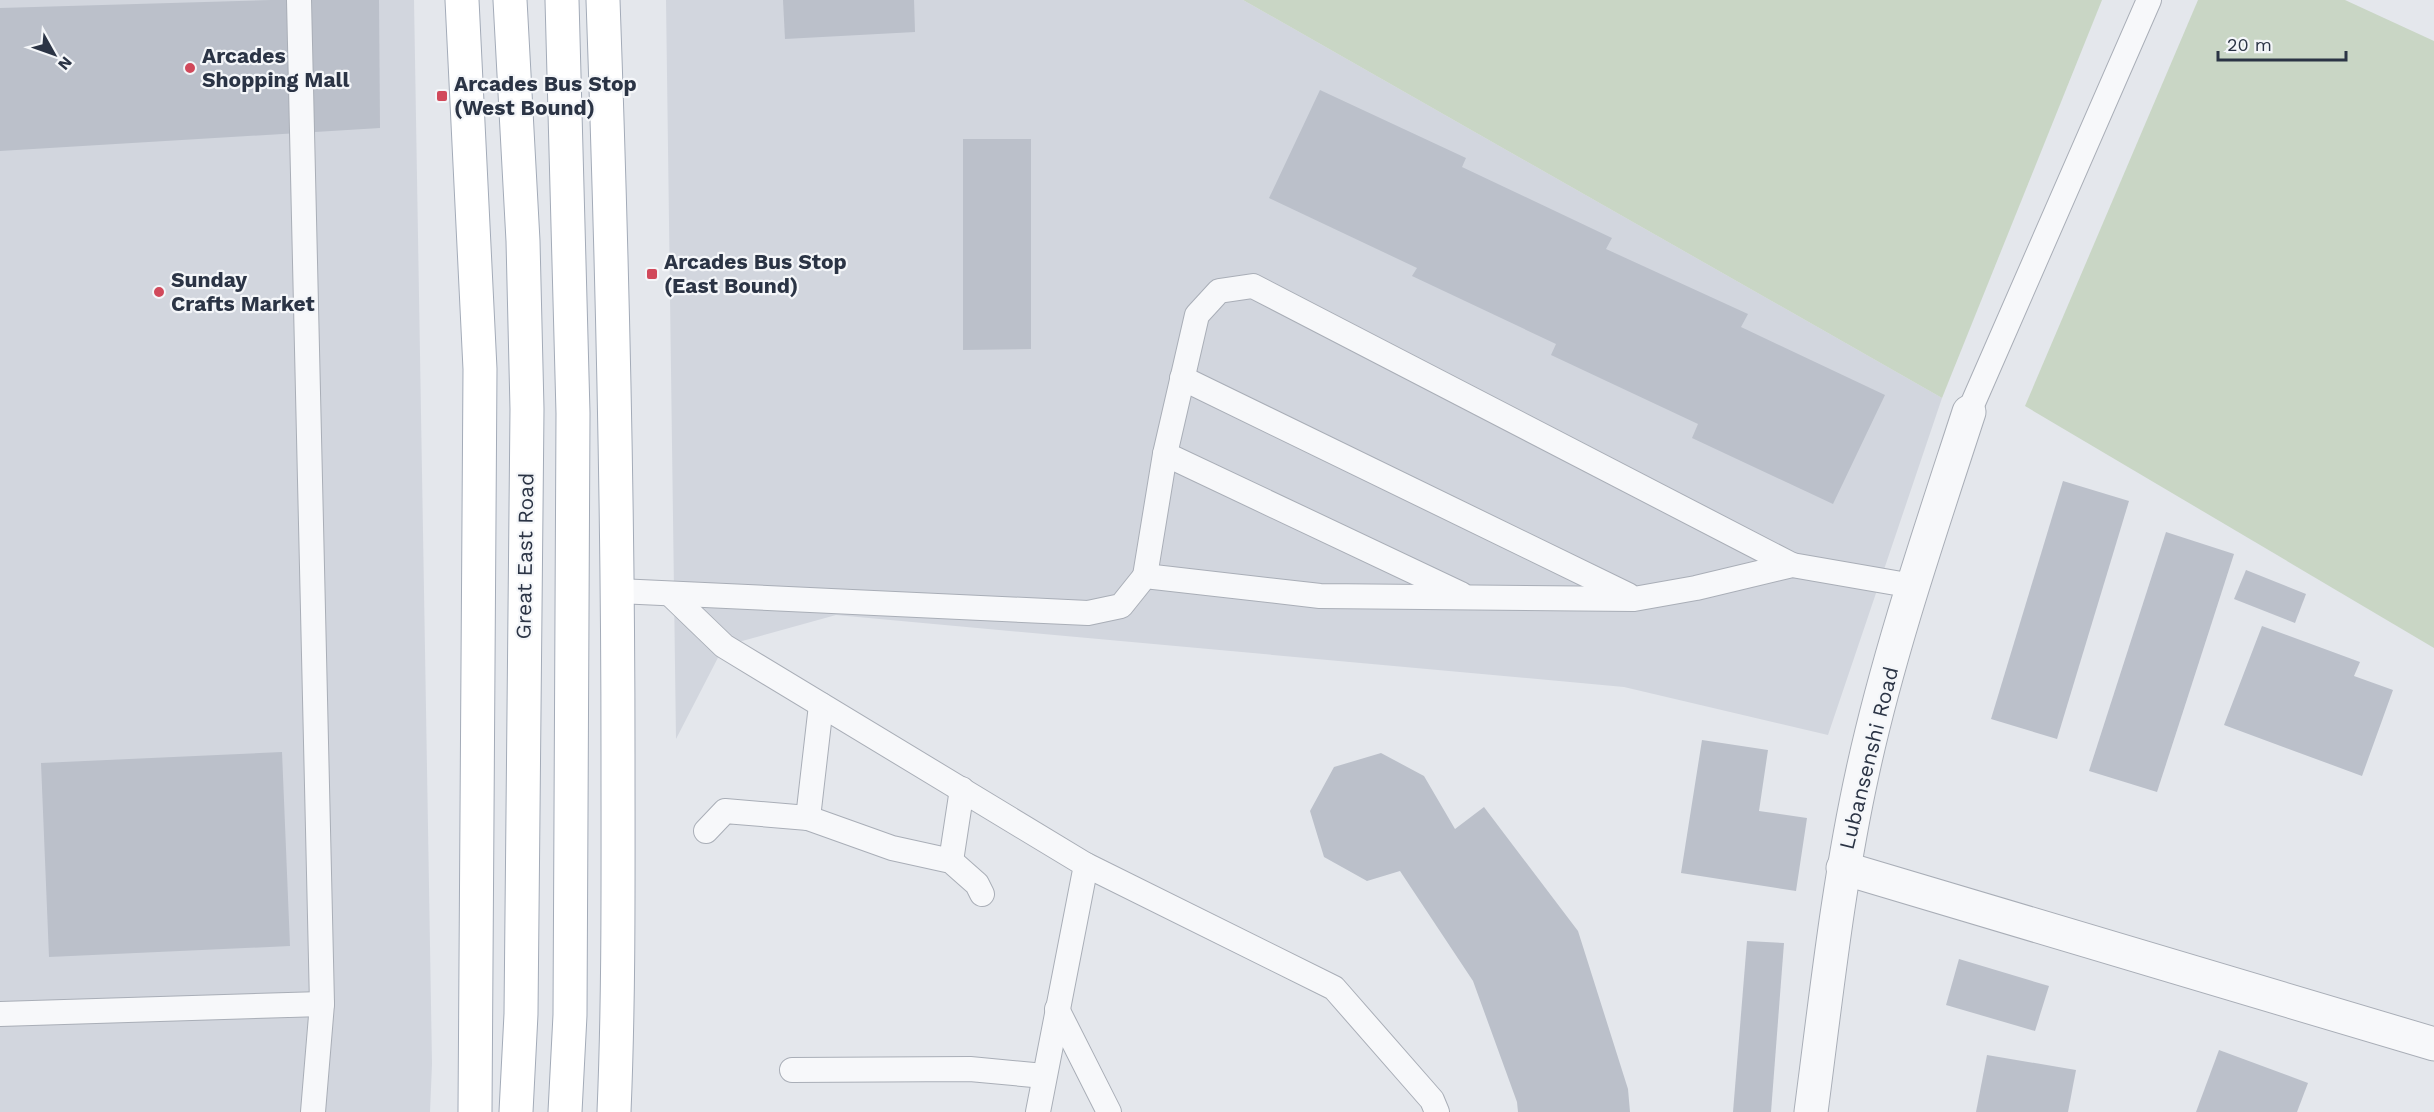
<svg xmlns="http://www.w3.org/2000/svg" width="2434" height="1112" font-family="'Work Sans',sans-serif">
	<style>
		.built { fill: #d2d6de }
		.green { fill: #c9d6c5 }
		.building { fill: #bbc0ca }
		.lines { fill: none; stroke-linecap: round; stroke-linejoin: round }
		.lane-casing { stroke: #a9aeb7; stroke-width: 26 }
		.street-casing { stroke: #a9aeb7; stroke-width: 35 }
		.primary-casing { stroke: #a3abb8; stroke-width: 35 }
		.lane { stroke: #f7f8fa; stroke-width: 24 }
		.street { stroke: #f7f8fa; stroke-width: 33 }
		.primary { stroke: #fff; stroke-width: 33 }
		.poi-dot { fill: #d1495b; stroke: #f4f6f9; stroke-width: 2 }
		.labels { text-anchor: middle; stroke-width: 4.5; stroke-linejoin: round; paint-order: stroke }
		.poi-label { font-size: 21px; font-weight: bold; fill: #2b3445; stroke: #f4f6f9; text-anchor: start }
		.street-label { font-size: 21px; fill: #2b3445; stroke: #f4f6f9 }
	</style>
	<rect width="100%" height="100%" fill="#e4e7ec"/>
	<!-- built -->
	<g class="built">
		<path d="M0,0H414L432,1064L430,1112H0Z"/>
		<path d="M666,0H1243L1942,398L1828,735L1624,687L836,615L724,646L676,739Z"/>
	</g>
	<!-- green -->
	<g class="green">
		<path d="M1243,0H2102L1942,398Z"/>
		<path d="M2198,0H2345L2434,41V648L2025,406Z"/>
	</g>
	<!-- building -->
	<g class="building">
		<path d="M271,0H379L380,128L0,151V8Z"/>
		<path d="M783,0H914L915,32L785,39Z"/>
		<path d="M1320,90L1466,158L1462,167L1612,238L1606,249L1748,314L1741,327L1885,395L1833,504L1692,438L1698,424L1551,355L1556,344L1412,276L1417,268L1269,198Z"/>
		<path d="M963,139H1031V349L963,350Z"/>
		<path d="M2063,481L2129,501L2057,739L1991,719Z"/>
		<path d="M2166,532L2234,554L2157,792L2089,771Z"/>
		<path d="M2246,570L2306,594L2295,623L2234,599Z"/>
		<path d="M2262,626L2360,662L2354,676L2393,690L2362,776L2224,725Z"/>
		<path d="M1702,740L1768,750L1759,811L1807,818L1796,891L1681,873Z"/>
		<path d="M282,752L290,946L49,957L41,763Z"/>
		<path d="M1381,753L1424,776L1455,829L1484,807L1578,931L1628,1089L1630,1112H1518L1517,1102L1473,981L1400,871L1367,881L1324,857L1310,811L1334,767Z"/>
		<path d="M1747,941L1784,943L1771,1112H1733Z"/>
		<path d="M1959,959L2049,986L2035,1031L1946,1005Z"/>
		<path d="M2219,1050L2308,1083L2297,1112H2196Z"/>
		<path d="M1987,1055L2076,1070L2068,1112H1976Z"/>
	</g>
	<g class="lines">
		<!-- lane casing -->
		<g class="lane-casing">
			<g id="lane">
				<path d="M299,0L322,1004L313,1112"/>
				<path d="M1182,378L1628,595"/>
				<path d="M1969,412L2149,0"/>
				<path d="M1165,454L1461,594"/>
				<path d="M1145,576L1165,454L1197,315L1219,291L1253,286L1792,565"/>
				<path d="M618,591L1088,613L1121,606L1145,576L1320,596L1634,599L1696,588L1792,565L1913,586"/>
				<path d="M670,594L724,646L1086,865L1038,1112"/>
				<path d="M808,818L821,705"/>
				<path d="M706,831L725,811L808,818L892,848L951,861L977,884L982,894"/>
				<path d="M951,861L962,789"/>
				<path d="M1086,865L1334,988L1432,1100L1437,1112"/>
				<path d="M1057,1009L1109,1112"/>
				<path d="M0,1014L322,1004"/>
				<path d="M792,1070L970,1069L1044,1076"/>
			</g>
		</g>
		<!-- street casing -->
		<g class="street-casing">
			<g id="street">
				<path d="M1843,868L2434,1044"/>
				<path d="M1811,1112C1826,998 1838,883 1863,770C1889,651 1931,529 1969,412"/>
			</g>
		</g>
		<!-- primary casing -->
		<g class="primary-casing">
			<g id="primary">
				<path d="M462,0L480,369L475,1112"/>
				<path d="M510,0L523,241L527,409L521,1014L516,1112"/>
				<path d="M562,0L573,413L570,1015L565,1112"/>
				<path d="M603,0C612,252 618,503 618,754C618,874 619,993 614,1112"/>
			</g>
		</g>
		<!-- lane -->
		<use href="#lane" class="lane"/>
		<!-- street -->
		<use href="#street" class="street"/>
		<!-- primary -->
		<use href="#primary" class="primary"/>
	</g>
	<!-- markers -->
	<g class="poi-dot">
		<circle cx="190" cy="68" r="6"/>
		<rect x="436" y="90" width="12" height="12" rx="3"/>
		<rect x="646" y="268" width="12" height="12" rx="3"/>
		<circle cx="159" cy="292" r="6"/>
	</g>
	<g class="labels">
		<!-- poi labels -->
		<g class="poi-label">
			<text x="202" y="63">Arcades<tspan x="202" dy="24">Shopping Mall</tspan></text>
			<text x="454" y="91">Arcades Bus Stop<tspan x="454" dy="24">(West Bound)</tspan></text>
			<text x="664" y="269">Arcades Bus Stop<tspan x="664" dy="24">(East Bound)</tspan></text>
			<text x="171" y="287">Sunday<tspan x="171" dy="24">Crafts Market</tspan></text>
		</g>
		<!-- street labels -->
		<g class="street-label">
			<text transform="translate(525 556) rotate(-89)" y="7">Great East Road</text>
			<text transform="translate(1869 758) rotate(-76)" y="7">Lubansenshi Road</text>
		</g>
	</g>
	<!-- north arrow -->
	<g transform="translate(54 54) rotate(130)" stroke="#f4f6f9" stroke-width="4.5" paint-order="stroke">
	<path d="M0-4.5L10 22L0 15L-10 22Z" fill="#2b3445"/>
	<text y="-9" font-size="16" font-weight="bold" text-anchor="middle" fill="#2b3445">N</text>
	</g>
	<!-- scale -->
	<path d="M2218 51v9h128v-9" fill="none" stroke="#2b3445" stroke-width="3"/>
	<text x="2227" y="51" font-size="18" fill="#2b3445" stroke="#f4f6f9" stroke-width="4.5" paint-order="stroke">20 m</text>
</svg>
